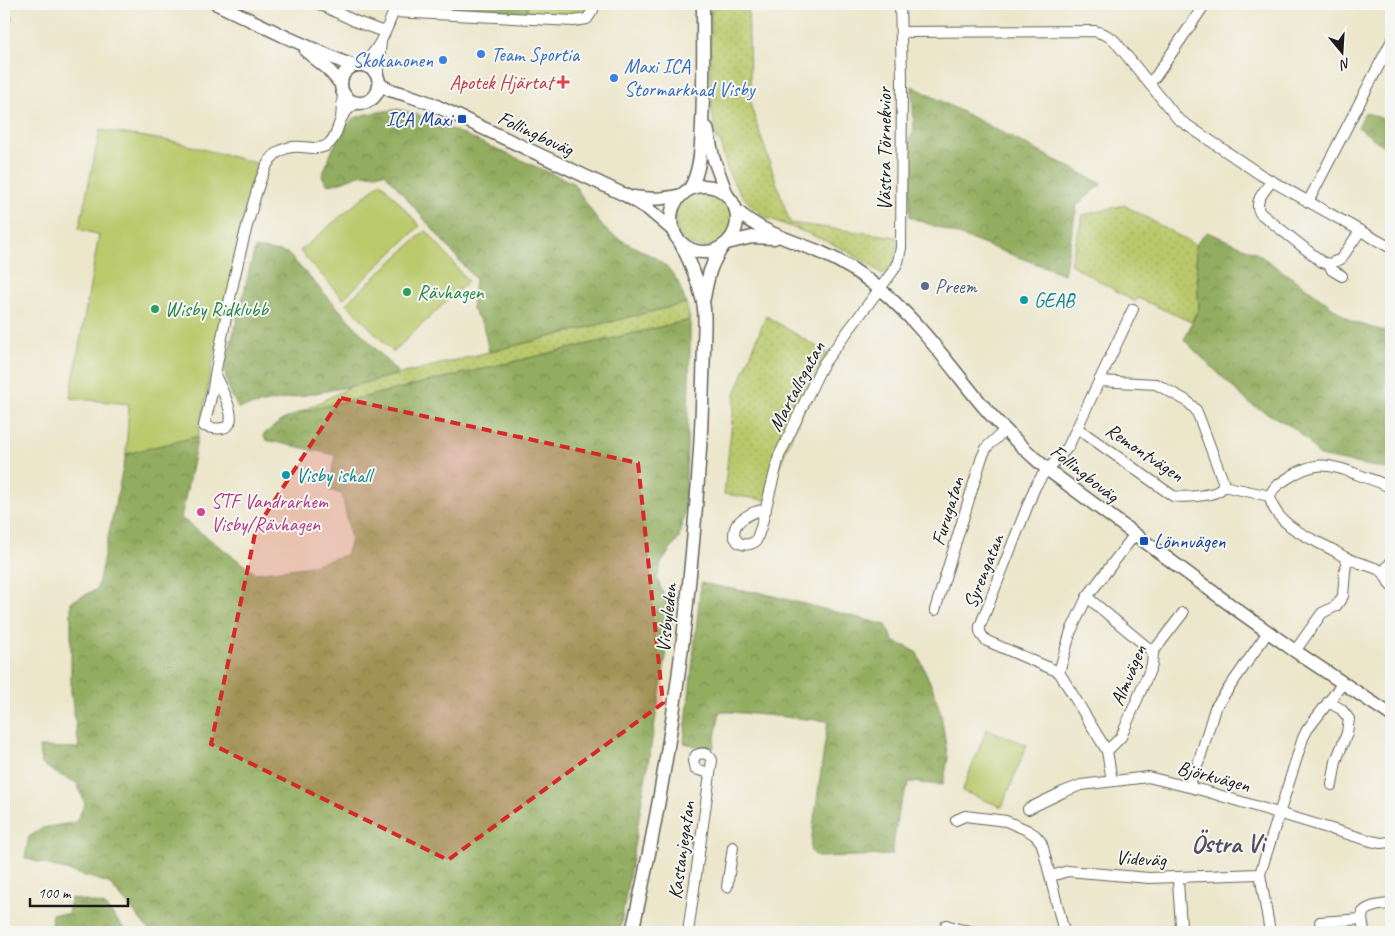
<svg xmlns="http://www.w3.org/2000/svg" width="1395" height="936" font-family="Caveat,sans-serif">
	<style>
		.grass { fill: url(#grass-dots); stroke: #6b7244 }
		.forest { fill: url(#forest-crowns); stroke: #58643e }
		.park { fill: #bac96c; stroke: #6b7244 }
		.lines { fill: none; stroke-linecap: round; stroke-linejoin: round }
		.minor-casing { stroke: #656359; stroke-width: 12 }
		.major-casing { stroke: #656359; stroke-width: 15 }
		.minor { stroke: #fff; stroke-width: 10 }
		.major { stroke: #fff; stroke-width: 12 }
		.marked { fill: #d62828; fill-opacity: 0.2; stroke: #d62828; stroke-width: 4; stroke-dasharray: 10 6; stroke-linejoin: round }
		.shop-dot { fill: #3f7fe0; stroke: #f6f6f2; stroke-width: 2 }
		.health-dot { fill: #e0444e; stroke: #f6f6f2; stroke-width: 2 }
		.transit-dot { fill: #1a4fb4; stroke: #f6f6f2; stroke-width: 2 }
		.service-dot { fill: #5c6f8a; stroke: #f6f6f2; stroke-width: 2 }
		.leisure-dot { fill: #2e9e5b; stroke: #f6f6f2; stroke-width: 2 }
		.culture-dot { fill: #0f9aa8; stroke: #f6f6f2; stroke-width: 2 }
		.hotel-dot { fill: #d1479c; stroke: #f6f6f2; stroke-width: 2 }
		.labels { text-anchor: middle; stroke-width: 4; stroke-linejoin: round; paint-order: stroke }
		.shop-label { font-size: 20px; fill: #366cbe; stroke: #f6f6f2; text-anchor: start }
		.health-label { font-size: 20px; fill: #be3a42; stroke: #f6f6f2; text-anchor: end }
		.transit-label { font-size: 20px; fill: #164399; stroke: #f6f6f2; text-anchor: end }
		.street-label { font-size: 20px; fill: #1c1c1c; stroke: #f6f6f2 }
		.service-label { font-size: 20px; fill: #4e5e75; stroke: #f6f6f2; text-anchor: start }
		.leisure-label { font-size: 20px; fill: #27864d; stroke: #f6f6f2; text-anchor: start }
		.culture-label { font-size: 20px; fill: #0d838f; stroke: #f6f6f2; text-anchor: start }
		.hotel-label { font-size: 20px; fill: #b23c85; stroke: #f6f6f2; text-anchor: start }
		.district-label { font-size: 25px; font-weight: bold; fill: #544e63; stroke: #f6f6f2 }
	</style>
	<defs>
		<pattern id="grass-dots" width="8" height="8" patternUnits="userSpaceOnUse" patternTransform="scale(1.25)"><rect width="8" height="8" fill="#bac96c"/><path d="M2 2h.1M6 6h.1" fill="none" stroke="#9fac5d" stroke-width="1.8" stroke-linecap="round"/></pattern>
		<pattern id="forest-crowns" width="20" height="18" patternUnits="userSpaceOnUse" patternTransform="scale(1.25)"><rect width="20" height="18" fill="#93ad60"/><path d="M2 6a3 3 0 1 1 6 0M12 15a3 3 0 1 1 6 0" fill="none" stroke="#778c4e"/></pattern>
	</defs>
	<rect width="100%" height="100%" fill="#f6f6f2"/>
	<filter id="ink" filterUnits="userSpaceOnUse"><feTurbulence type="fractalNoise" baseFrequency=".02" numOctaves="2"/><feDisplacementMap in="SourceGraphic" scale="10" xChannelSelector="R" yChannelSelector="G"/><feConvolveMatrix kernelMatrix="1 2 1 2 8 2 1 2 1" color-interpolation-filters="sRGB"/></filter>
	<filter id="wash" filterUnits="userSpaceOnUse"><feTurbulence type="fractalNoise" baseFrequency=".0096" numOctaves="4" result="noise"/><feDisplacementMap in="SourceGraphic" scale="20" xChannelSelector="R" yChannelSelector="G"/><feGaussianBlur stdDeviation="1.12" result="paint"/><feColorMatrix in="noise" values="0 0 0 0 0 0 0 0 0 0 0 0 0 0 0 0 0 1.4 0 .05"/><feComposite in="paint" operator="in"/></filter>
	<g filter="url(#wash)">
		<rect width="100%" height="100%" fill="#ece6cb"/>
		<!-- grass -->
		<g class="grass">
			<path d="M527,4L591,7L590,10C570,19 548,15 527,14Z"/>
			<path d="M711,4H748L751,107L790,223L897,237V249L894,263L885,274H882C848,247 805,232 765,217C747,206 728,179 724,158C722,153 722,147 721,142L716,140L711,104L710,70Z"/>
			<path d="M4,12L13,17L4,36Z"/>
			<circle cx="704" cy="219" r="29"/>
			<path d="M1124,205L1195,245L1199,308L1191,322L1138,298L1135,302L1070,264L1083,215Z"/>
			<path d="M686,303L690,320L300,412L352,386Z"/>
			<path d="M766,316L827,353L765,500L724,494L735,394Z"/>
		</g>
		<!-- forest -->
		<g class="forest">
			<path d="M413,4H527V14L421,7L415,6Z"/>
			<path d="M912,86L1102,184L1077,205L1064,274L910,217L909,141L914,130Z"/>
			<path d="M399,109L419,115L573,183L598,221L608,232L621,240L654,257L669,269L678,282L686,303L489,352L483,325L472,309L475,279L385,173L359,175L338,183L328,185L322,176C329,160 340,124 357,117C367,113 387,111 399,109Z"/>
			<path d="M1365,112L1391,122V152L1358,127Z"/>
			<path d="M1207,232L1255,252L1315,294L1352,322L1391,333V470L1319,456L1307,440L1294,428L1249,403L1184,340L1199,308L1195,245Z"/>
			<path d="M255,248L287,253L399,374L352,386L238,408C232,395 224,381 225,367Z"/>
			<path d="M690,320V349L685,510L679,538L661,563L657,579L664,596L673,615L620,930L618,932H151L109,883L25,858L29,837L43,828L76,822L85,804L77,783L54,772L41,763L39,747L79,748L71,692V602L97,589L126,454L198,436L181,518L255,573L305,567L346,555L351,540L342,494L329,490L335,455L266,440L263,435L281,421L300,412Z"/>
			<path d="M701,583L743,591L758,592L886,625L894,642L908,647L917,653L933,689L941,714L948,758L943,785L909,782L898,811L892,855L817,857L810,850L828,721L720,711L713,749C703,748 694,745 684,743Z"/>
			<path d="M71,898L104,905L127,932H62L61,930L51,926L52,914H68Z"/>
		</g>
		<!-- park -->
		<g class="park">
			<path d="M100,130L176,142L260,164L231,276L217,341L198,436L126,454L129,404L70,398L99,235L79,229Z"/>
			<path d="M381,182L420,226L343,299L300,251Z"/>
			<path d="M426,230L468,281L393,352L346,303Z"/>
			<path d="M987,729L1027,745L1002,807L962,791Z"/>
		</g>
	</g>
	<g filter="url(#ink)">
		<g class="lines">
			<!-- minor casing -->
			<g class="minor-casing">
				<g id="minor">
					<path d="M319,4L357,22L384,32"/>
					<path d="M393,12L574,21L587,19L593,10L594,4"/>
					<path d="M901,32L1095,31L1106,35L1114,40L1178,119L1261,175L1391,248"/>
					<path d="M360,65C380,53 388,24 397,4"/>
					<path d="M378,78V67L381,43"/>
					<path d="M1149,83L1156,76L1205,4"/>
					<path d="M341,119L343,93"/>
					<path d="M1272,181C1265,190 1253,202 1260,213L1322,262L1329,264L1341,259L1360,231"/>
					<path d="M1308,202L1391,42"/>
					<path d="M1329,264L1332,270L1342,276"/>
					<path d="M215,375C225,397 250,439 204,426C208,409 213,392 215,375C224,325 234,275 247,226C253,206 257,184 267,165C269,161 273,156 277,153C296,139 315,154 327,145C336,139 337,128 341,119C345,112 350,107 357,103"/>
					<path d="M1077,428L1173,496C1182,498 1215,496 1221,489C1223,486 1223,484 1223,481L1199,417L1196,410L1187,401L1156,384L1099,381"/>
					<path d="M1223,486L1270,496"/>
					<path d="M1270,496C1273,524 1312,539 1333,550C1338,553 1342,556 1347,558C1359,564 1372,565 1383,572L1391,562"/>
					<path d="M1270,496C1272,488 1278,485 1285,480C1314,460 1328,463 1359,475C1370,479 1381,482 1391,488"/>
					<path d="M766,510C757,509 743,517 737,524C735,527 734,532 734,536L738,542C744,546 750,545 756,541L761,527L779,456L819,372L824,363L893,271L898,262L901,248L902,78L900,4"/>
					<path d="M1383,572L1391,586"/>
					<path d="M1087,597L1153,652"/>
					<path d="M935,610L982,457L987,447L1005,430"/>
					<path d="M1295,651L1322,613L1336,606L1343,596L1345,571L1347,558"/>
					<path d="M1059,672L987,641C982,637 979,632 980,626L1035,487L1042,476L1068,447L1133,309"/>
					<path d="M1328,702L1341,709L1349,719L1347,733L1336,761L1332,785"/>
					<path d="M1107,751L1121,737L1152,665L1153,652L1183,613"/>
					<path d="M1112,781L1107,751L1059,672L1071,631L1087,597L1135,534"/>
					<path d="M1189,786L1199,761L1215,708L1268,632"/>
					<path d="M1028,809L1063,792L1081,785L1148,777L1205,791L1371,841L1381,843L1391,842"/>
					<path d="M956,820L965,816L1006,821L1027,830L1035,835L1041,842L1043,848L1064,932"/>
					<path d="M1051,876L1068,871L1149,878L1260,874"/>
					<path d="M727,887L733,847"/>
					<path d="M1320,922L1362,919"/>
					<path d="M946,925L958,929L975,932"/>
					<path d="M688,932L712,760C708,753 703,752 696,755L693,761L695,769L710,773"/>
					<path d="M1180,932L1181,926L1178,881L1179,879L1186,877"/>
					<path d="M1270,932L1260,874L1303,738L1307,730L1343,683"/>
					<path d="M1364,932L1362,919L1363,912C1371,905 1381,905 1391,904"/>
				</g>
			</g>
			<!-- major casing -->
			<g class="major-casing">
				<g id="major">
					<path d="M217,4L286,37L343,62L354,66"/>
					<path d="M306,51L327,68L341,84"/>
					<circle cx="360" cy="84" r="19"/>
					<path d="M379,84L390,90L407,95L430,103L627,196L648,209L674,231"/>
					<path d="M707,128L713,157L727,195"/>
					<circle cx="704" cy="219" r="33"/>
					<path d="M690,189C701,169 701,147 702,124C704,84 703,44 703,4"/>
					<path d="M634,197C653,200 664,199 682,195"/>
					<path d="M736,210C760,232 790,240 820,252C841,261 863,275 881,290C920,323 950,366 983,406C1003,429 1025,450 1048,470L1240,612L1295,651L1391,715"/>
					<path d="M727,243L752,237L774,238"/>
					<path d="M704,298C708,276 710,265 723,246"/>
					<path d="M632,932C669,773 690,612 700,449C702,415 703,381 704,347C704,332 706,316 703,302C698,280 690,261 680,242"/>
				</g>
			</g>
			<!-- minor -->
			<use href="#minor" class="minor"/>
			<!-- major -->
			<use href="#major" class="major"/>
		</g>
	</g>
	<!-- marked area -->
	<path class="marked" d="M341,398L638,463L663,703L448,860L211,744L256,529Z"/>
	<!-- markers -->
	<g class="shop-dot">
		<circle cx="481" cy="54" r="5"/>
		<circle cx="443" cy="60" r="5"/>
		<circle cx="614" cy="78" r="5"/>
	</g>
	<path class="health-dot" d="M560.5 74.5h5v5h5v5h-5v5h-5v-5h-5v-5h5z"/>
	<g class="transit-dot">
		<rect x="457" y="114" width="10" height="10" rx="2.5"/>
		<rect x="1139" y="536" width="10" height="10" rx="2.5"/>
	</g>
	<circle class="service-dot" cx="925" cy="286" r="5"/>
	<g class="leisure-dot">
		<circle cx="407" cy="292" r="5"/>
		<circle cx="155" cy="309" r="5"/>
	</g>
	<g class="culture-dot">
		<circle cx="1024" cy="300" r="5"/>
		<circle cx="286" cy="475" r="5"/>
	</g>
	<circle class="hotel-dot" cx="201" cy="512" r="5"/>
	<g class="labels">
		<!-- shop labels -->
		<g class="shop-label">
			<text x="491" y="61">Team Sportia</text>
			<text x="433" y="67" text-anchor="end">Skokanonen</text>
			<text x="624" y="73">Maxi ICA<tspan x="624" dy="23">Stormarknad Visby</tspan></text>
		</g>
		<!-- health labels -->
		<g class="health-label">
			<text x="553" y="89">Apotek Hjärtat</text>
		</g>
		<!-- transit labels -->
		<g class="transit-label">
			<text x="452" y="126">ICA Maxi</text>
			<text x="1154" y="548" text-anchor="start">Lönnvägen</text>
		</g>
		<!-- street labels -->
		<g class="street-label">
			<text transform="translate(536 133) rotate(25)" y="7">Follingboväg</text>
			<text transform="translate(884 149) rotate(-90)" y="7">Västra Törnekvior</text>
			<text transform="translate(796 386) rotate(-62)" y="7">Martallsgatan</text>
			<text transform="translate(1145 452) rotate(34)" y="7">Remontvägen</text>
			<text transform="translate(1085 473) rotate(38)" y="7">Follingboväg</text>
			<text transform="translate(947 511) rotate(-73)" y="7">Furugatan</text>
			<text transform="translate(983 571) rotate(-68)" y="7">Syrengatan</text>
			<text transform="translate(666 618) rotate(-84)" y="7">Visbyleden</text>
			<text transform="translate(1128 675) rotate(-67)" y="7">Almvägen</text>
			<text transform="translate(1214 776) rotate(15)" y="7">Björkvägen</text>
			<text transform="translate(681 850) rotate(-82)" y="7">Kastanjegatan</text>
			<text transform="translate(1141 858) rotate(3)" y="7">Videväg</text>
		</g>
		<!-- service labels -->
		<g class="service-label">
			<text x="935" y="293">Preem</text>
		</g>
		<!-- leisure labels -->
		<g class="leisure-label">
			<text x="417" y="299">Rävhagen</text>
			<text x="165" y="316">Wisby Ridklubb</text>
		</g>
		<!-- culture labels -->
		<g class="culture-label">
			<text x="1034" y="307">GEAB</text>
			<text x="296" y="482">Visby ishall</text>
		</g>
		<!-- hotel labels -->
		<g class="hotel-label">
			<text x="211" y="508">STF Vandrarhem<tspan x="211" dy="23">Visby/Rävhagen</tspan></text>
		</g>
		<!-- district labels -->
		<g class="district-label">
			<text x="1228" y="852">Östra Vi</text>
		</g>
	</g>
	<!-- margin -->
	<rect width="1395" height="936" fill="none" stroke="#f6f6f2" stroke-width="20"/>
	<!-- north arrow -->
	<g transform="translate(1342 52) rotate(162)" stroke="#f6f6f2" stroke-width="4" paint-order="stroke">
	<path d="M0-4L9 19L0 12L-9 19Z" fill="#1c1c1c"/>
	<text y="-8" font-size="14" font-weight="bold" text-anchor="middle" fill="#1c1c1c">N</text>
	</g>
	<!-- scale -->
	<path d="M30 898v8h98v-8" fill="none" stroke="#1c1c1c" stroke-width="2.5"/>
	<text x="38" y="898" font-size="15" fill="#1c1c1c" stroke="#f6f6f2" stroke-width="4" paint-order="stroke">100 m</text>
</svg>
